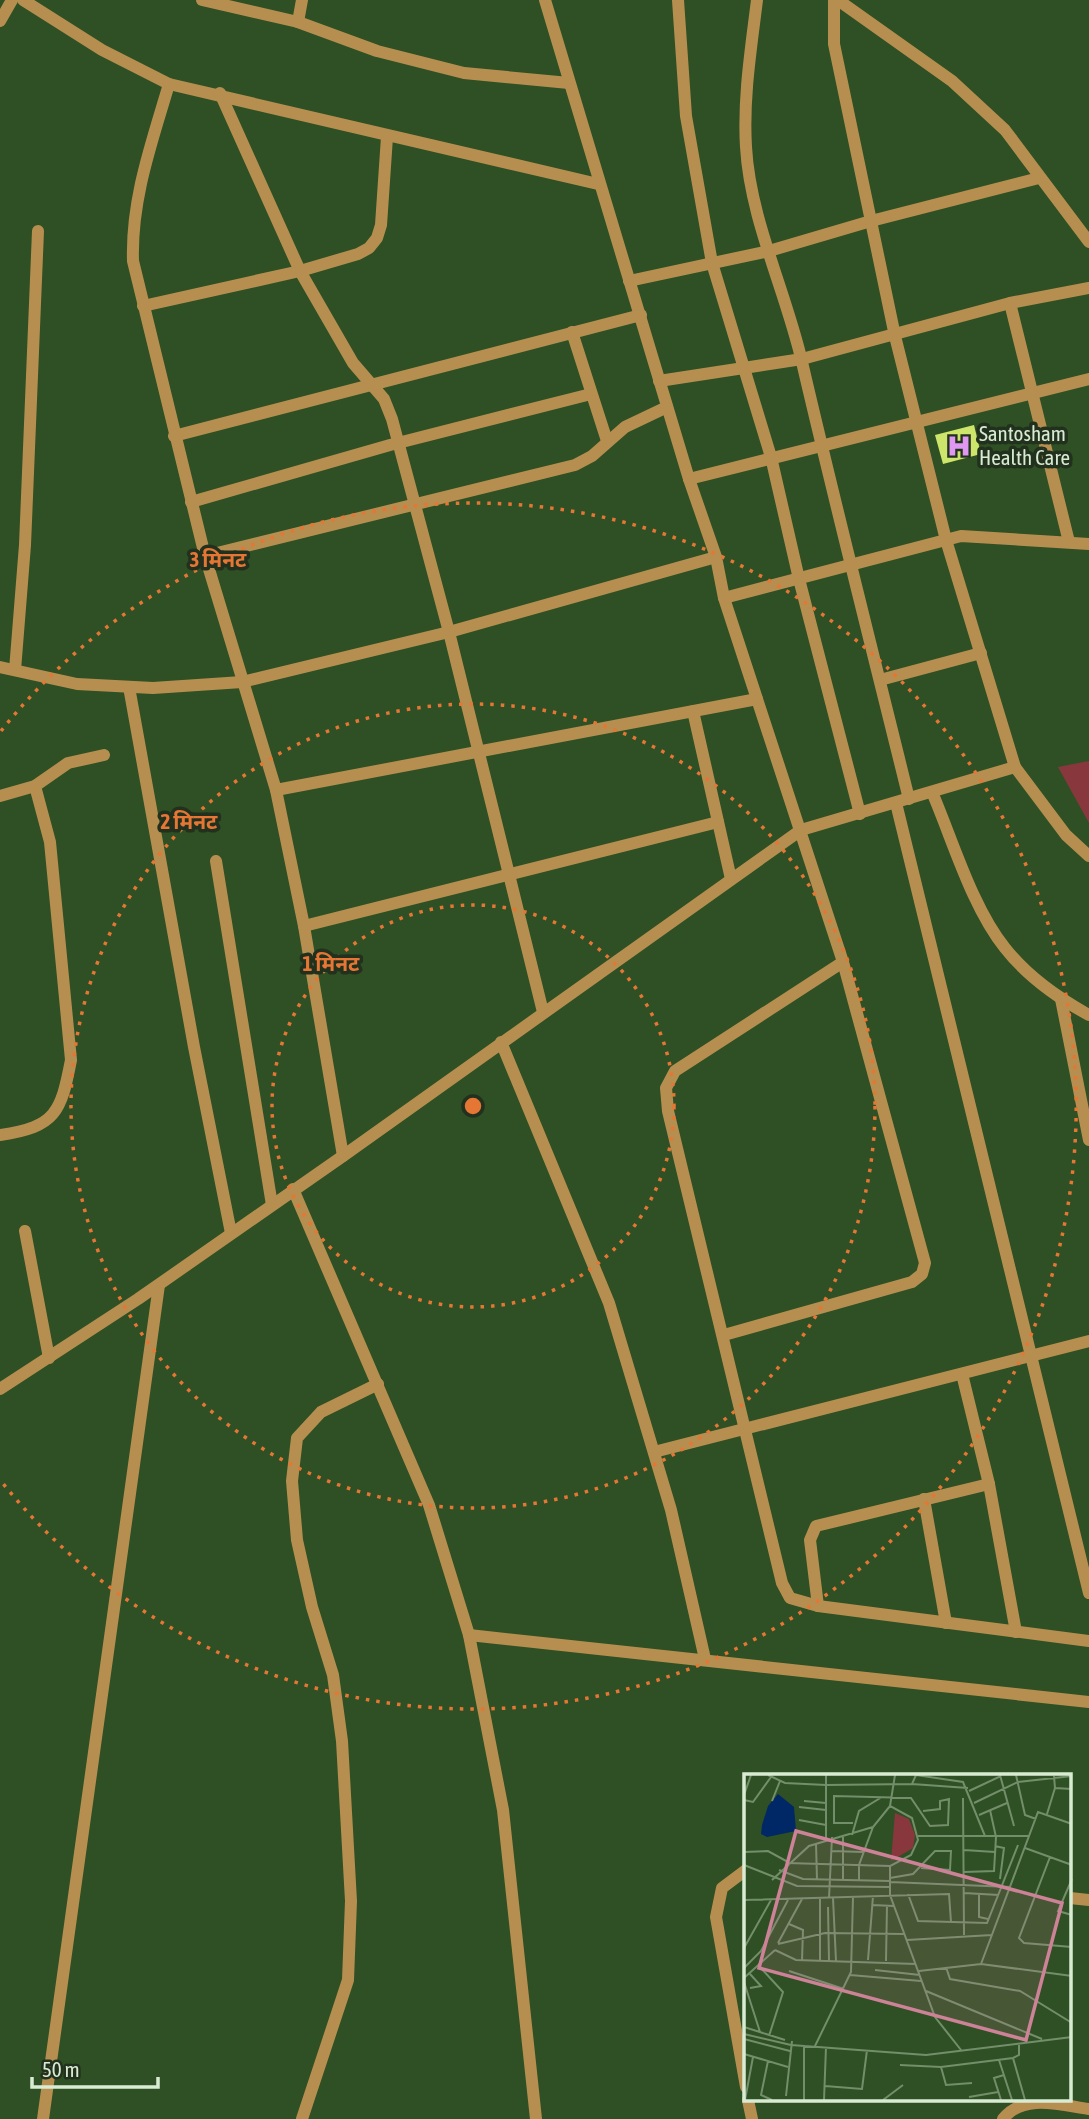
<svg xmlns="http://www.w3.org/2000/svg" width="1089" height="2119" font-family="'Asap Condensed','Noto Sans Devanagari',sans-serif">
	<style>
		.green { fill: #88383d }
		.building { fill: #cee56b }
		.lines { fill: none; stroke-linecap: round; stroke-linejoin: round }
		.minor { stroke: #b68f50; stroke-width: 12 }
		.ring { fill: none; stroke: #e57634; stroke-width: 3.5; stroke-dasharray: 3.5 7 }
		.labels { text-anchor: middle; stroke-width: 7; stroke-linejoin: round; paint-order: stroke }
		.poi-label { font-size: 21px; fill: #d9ecd3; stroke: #22311e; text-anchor: start }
		.inset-road { fill: none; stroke: #738e6a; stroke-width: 2 }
		.view { fill: #ce8297; fill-opacity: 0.15; stroke: #ce8297; stroke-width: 3.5 }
		.inset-edge { fill: none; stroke: #d9ecd3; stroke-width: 3.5 }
		.centre { fill: #e57634; stroke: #22311e; stroke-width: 3.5 }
		.ring-label { font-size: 21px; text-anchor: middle; font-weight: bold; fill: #e57634; stroke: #22311e; stroke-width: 7; stroke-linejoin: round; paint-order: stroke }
	</style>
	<rect width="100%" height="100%" fill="#2f5024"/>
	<!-- green -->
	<path class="green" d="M1089,761V823L1058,767Z"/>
	<!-- building -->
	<path class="building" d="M974,425L981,454L943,464L935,435Z"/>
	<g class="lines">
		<!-- minor -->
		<g class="minor">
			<path d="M23,0L102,50L169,84L598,184"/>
			<path d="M202,0L298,22L377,51L464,73L569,83"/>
			<path d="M545,0L689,479L716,557L724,598L843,962L925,1263L922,1274L912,1282L724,1335"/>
			<path d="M678,0L686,116L712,263L771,457L799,579L860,814"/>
			<path d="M757,0C751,49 743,98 746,147C750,219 786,292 802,362C836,508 873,653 909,799"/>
			<path d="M834,0V44L895,336L946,540L1015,767"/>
			<path d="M838,0L952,81L1005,130L1089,242"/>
			<path d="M0,21L12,0"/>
			<path d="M298,22L302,0"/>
			<path d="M169,84C152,142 131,199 133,261L205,556L276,790L304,926L343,1156"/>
			<path d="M220,93L300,271L353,363L384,399L392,419L449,632L543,1012"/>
			<path d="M629,281L769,251L871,221L1039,178"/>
			<path d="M1010,303L1069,542"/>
			<path d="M143,306L300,271L358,254L369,248L377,238L381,225L387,137"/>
			<path d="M572,332L607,441"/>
			<path d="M659,381L802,359L1010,303L1089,288"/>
			<path d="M174,436L641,315"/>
			<path d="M689,479L1089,379"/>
			<path d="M191,502L390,445L591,394"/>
			<path d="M205,556L575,465L592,456L625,427L667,407"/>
			<path d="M724,598L961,536L1089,544"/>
			<path d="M0,667L77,684L153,688L242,682L449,632L716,557"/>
			<path d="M15,670L25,545L38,231"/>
			<path d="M880,680L981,653"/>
			<path d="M129,687L194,1047L231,1233"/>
			<path d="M693,711L731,879"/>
			<path d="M276,790L757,699"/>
			<path d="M932,792C953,841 972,907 1005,948C1027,976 1058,998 1089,1015"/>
			<path d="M0,796L35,786L68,763L104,755"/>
			<path d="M896,803L1089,1593"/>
			<path d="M216,861L272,1205"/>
			<path d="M304,926L718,822"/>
			<path d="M843,962L675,1071L666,1088L668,1111L782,1583L790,1598L818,1606L1089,1641"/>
			<path d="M1061,999L1089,1140"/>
			<path d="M501,1042L609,1303L671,1510L705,1659"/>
			<path d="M0,1135C56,1127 61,1112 71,1060L50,842L35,786"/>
			<path d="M293,1189L429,1505L469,1635L503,1810L536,2119"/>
			<path d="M25,1231L49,1358"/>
			<path d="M962,1374L989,1484L1016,1632"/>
			<path d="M0,1389L138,1299L343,1156L801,830L1015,767L1066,835L1089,856"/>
			<path d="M654,1452L1089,1341"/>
			<path d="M924,1499L946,1623"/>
			<path d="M818,1606L810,1540L816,1526L989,1484"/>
			<path d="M469,1635L1089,1702"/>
			<path d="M746,1870L722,1888L716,1917L746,2087"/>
			<path d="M1070,1898L1089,1900"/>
			<path d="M748,2100L752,2119"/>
			<path d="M43,2119L159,1285"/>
			<path d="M302,2119L348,1980L351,1901L342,1741L333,1675L312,1607L297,1540L292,1481L297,1438L321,1412L378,1384"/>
			<path d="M1003,2119C1023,2093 1061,2105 1089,2109"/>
		</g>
	</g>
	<!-- distance rings -->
	<g class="ring">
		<circle cx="473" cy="1106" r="201"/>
		<circle cx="473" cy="1106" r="402"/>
		<path d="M1 731A603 603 0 1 1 1 1481"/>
	</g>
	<!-- icons -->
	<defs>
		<g id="hospital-bare" transform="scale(1.89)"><path d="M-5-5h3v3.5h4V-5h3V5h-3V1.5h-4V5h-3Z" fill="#de98f2" stroke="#22311e" stroke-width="2.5" paint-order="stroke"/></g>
	</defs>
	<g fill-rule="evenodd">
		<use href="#hospital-bare" x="959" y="446"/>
	</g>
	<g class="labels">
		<!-- poi labels -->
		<g class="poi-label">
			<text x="979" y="441">Santosham<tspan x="979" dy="24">Health Care</tspan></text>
		</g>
	</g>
	<!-- overview -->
	<g transform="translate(744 1774)">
		<rect width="327" height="327" fill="#2f5024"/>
		<path d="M151,39L165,45L171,61L169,74L147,87Z" fill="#88383d"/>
		<path d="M34,20L50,33L52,57L23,63L17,60L18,51L24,32Z" fill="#002867"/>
		<path class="inset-road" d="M24,1L41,9L82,11L168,10L172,1M151,1L146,32L168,44L174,66L167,81L146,92V121L191,243L217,276M172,1L219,8L241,62H174M256,1L270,52M272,1L281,41L292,45M310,2L311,14L328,15M168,10L224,14M225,17L257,2M0,21L7,1M219,24L220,161M0,26L9,28L27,3M28,27L36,7M60,27L82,29M230,29L274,8L328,2M55,33L82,36M303,40L311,14M235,41L263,29M55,46L82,51M109,49H90V22L167,24L186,52L204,51L205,25L196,27V35L179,37M108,61L115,37L138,23M241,62H286M82,65V1M72,69L73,106M251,72L260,74L256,105M281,74L328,91M220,76L251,78M87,77L119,78M0,78L24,77L44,88M306,83L275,164L280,169L328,173M43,89L146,92M0,91L53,112L146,113M35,96L59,105L146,107M220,98L250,97L252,63L246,36M146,104L169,100L191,77H207L206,96L177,94M99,105V62M328,105L314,137L328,141M28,106L65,72L129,53M115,106V91L129,53L146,32M146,108L266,113M220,119L255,121M164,120L174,147L243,149L274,71M235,120V143L244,145M85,124L88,63M89,124L92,187M0,126L205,120L207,148M128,131L150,132M84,133L85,187M45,150L59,156L58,187M163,166L248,161M34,169L58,125M34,170L81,159L160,160M0,174L27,126M31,176L52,186L172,190M124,186L129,122M76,187V124M142,187L143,131M237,190L294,38L328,50M15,192L39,218L25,262M202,193L206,205L276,217L328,249M0,194L17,177L44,126M131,196L176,201M45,197L100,215M175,197L237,190L328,202M6,200L17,212L6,214M106,201L177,207M0,204L31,176M0,208L16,258M182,217L298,265M0,253L41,266M0,260L47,271L182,281L328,263M0,265L46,277M60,271V326M71,272L107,198L109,123M0,280L44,293M269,284L281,326M255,286L268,326M24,287L17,321L28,326M156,291L197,293L269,284L275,281V269M197,293L202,311L228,309M81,312L118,315L123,276M42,322L48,267M225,323L254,318M1,326L9,283M80,326L82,273M139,326L159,311M257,326L250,304L260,301"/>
		<path class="view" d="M52,57L318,129L282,266L15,194Z"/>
		<rect width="327" height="327" class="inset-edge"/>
	</g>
	<circle cx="473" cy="1106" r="10" class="centre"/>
	<g class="ring-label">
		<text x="218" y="567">3 मिनट</text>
		<text x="189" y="829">2 मिनट</text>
		<text x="331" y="971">1 मिनट</text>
	</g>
	<!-- scale -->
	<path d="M32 2077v10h126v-10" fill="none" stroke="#d9ecd3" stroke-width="3.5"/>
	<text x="42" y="2077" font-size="21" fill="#d9ecd3" stroke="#22311e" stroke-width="5" paint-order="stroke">50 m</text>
</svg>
